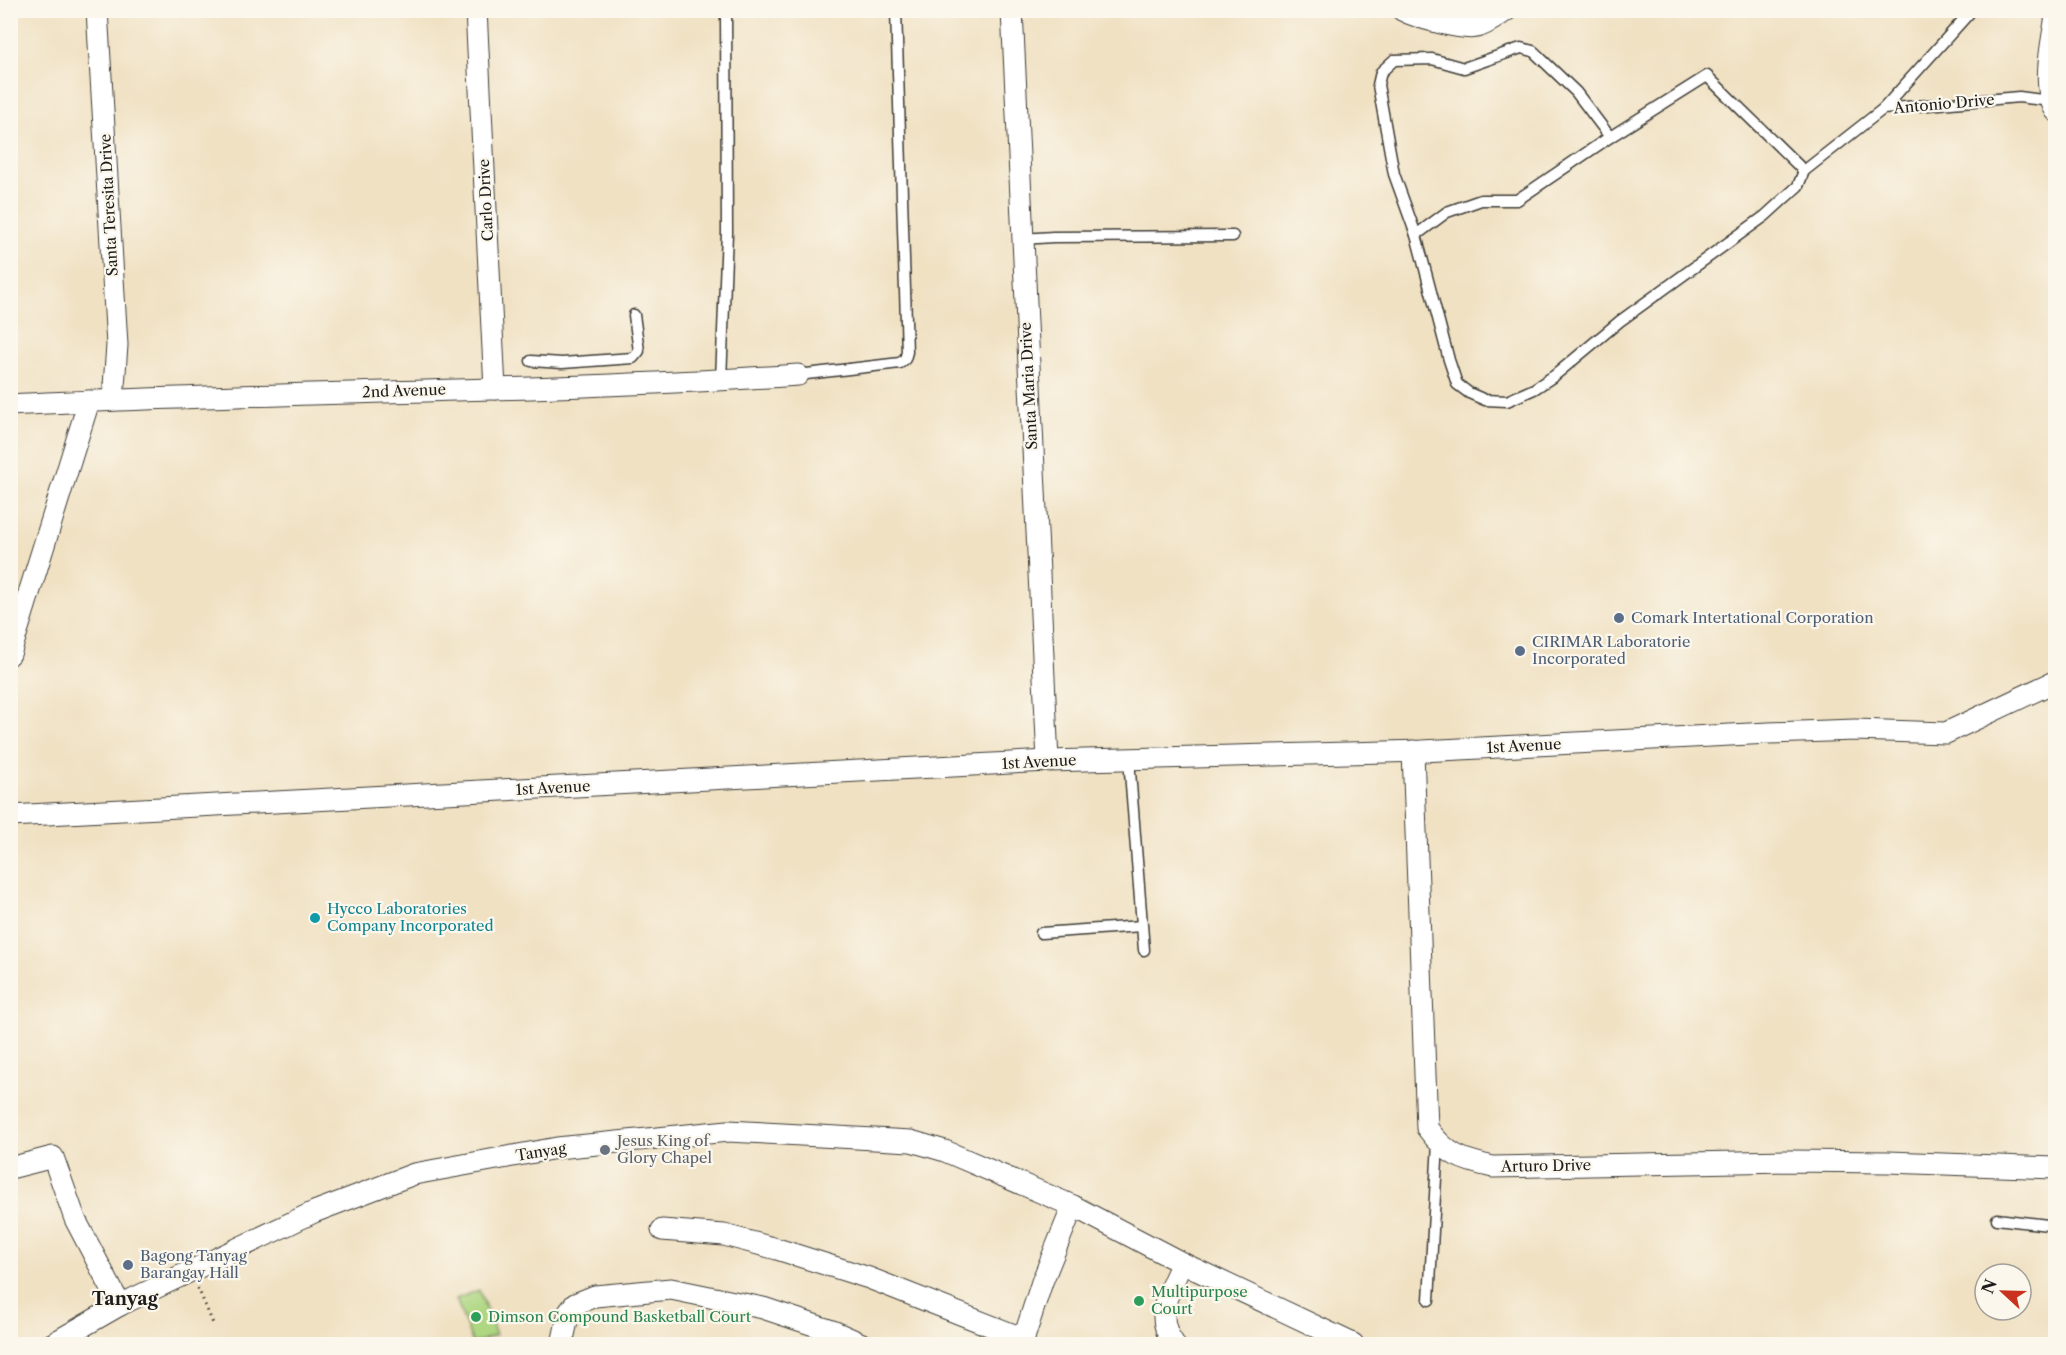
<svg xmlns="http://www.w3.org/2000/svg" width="2066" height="1355" font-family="'Libre Caslon Text',serif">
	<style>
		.garden { fill: #afd782; stroke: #667a4f; stroke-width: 1.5 }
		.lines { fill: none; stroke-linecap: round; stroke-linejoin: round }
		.service-casing { stroke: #3c3a35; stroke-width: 13 }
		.minor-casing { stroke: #3c3a35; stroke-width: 23 }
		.path { stroke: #3c3a35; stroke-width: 3; stroke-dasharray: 1.5 4.5; stroke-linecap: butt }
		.service { stroke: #fff; stroke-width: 10 }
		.minor { stroke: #fff; stroke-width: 21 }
		.service-dot { fill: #5c6f8a; stroke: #fbf7ec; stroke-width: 2 }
		.culture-dot { fill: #0f9aa8; stroke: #fbf7ec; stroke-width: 2 }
		.worship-dot { fill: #6b7280; stroke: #fbf7ec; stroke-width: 2 }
		.leisure-dot { fill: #2e9e5b; stroke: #fbf7ec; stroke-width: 2 }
		.labels { text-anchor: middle; stroke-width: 4.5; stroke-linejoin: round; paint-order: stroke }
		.street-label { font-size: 15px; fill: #1c1c1c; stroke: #fbf7ec }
		.service-label { font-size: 15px; fill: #4e5e75; stroke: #fbf7ec; text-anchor: start }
		.culture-label { font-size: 15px; fill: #0d838f; stroke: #fbf7ec; text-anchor: start }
		.worship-label { font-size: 15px; fill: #5b616d; stroke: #fbf7ec; text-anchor: start }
		.leisure-label { font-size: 15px; fill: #27864d; stroke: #fbf7ec; text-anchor: start }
		.quarter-label { font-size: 18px; font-weight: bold; fill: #1c1c1c; stroke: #fbf7ec }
	</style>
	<rect width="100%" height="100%" fill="#fbf7ec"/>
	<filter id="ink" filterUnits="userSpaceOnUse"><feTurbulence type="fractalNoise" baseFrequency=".0167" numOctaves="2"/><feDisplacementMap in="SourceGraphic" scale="12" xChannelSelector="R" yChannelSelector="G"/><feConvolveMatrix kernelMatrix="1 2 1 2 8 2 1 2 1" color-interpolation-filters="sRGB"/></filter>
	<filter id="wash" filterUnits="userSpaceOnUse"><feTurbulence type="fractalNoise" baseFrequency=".008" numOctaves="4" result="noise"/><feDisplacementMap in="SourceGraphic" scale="24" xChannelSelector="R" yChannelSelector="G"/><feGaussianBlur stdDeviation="1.35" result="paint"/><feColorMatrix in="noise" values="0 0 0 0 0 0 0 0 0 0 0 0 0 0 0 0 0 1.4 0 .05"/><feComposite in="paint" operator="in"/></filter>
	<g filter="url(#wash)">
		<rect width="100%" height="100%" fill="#f0e1c3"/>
		<!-- garden -->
		<path class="garden" d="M479,1290L496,1335L473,1344L456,1299Z"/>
	</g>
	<g filter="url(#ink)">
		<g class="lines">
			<!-- service casing -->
			<g class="service-casing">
				<g id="service">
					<path d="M1883,109L1972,10"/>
					<path d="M1804,171L1798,186L1765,216L1620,321L1554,376L1534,389L1507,401L1485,400L1469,393L1457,384L1449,360L1416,235L1447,212L1481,200H1517L1610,137L1707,76L1804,171L1883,109L2019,97L2050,101"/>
					<path d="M1416,235L1394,174L1378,85L1381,72L1394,60L1432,59L1464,68L1521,48L1533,51L1576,92L1610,137"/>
					<path d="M1022,239L1053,237L1233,236"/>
					<path d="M531,361L562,363L633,358L639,351L634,315"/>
					<path d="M798,375L900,363L905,359L907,352L896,10"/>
					<path d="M721,380L727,233L726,10"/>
					<path d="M1129,759L1144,950"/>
					<path d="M1041,933L1142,926"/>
					<path d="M1997,1219L2056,1226"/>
					<path d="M1429,1300L1438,1143"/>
				</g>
			</g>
			<!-- minor casing -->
			<g class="minor-casing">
				<g id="minor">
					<path d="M97,10L117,345L113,400"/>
					<path d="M476,10L495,389"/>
					<path d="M1012,10L1048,761"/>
					<path d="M1402,10C1415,17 1463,31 1477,27C1487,25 1498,16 1507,10"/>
					<path d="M2056,16C2052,42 2041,88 2056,111"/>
					<path d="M10,405C273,391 536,393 798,375"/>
					<path d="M10,654L89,401"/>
					<path d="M1413,751L1427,1128C1447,1155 1461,1160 1493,1167L1789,1161L1888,1162L2056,1168"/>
					<path d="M10,816L1048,761L1422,751L1769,733L1855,730L1946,733L2056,681"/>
					<path d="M10,1168L53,1157L75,1219L120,1305"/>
					<path d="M1073,1206L1182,1263L1353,1344"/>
					<path d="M662,1230L724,1235L777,1249L869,1278L1024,1339"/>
					<path d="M52,1344L120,1305L314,1212L414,1174L557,1148L728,1131L911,1141L945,1151L1073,1206L1042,1282L1022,1344"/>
					<path d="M562,1344L569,1312L575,1304L595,1296L671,1289L763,1308L835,1332L862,1344"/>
					<path d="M1174,1344C1153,1316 1169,1291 1182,1263"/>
				</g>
			</g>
			<!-- path -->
			<path class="path" d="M198,1288L214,1326"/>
			<!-- service -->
			<use href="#service" class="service"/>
			<!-- minor -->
			<use href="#minor" class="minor"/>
		</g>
	</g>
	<!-- markers -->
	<g class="service-dot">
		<circle cx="1619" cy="618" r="6"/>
		<circle cx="1520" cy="651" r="6"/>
		<circle cx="128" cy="1265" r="6"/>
	</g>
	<circle class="culture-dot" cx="315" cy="918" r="6"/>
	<circle class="worship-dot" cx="605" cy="1150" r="6"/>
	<g class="leisure-dot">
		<circle cx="1139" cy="1301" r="6"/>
		<circle cx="476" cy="1317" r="6"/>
	</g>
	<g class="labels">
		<!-- street labels -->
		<g class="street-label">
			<text transform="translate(1944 104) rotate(-5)" y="5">Antonio Drive</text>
			<text transform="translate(486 200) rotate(-93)" y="5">Carlo Drive</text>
			<text transform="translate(109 205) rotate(-93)" y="5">Santa Teresita Drive</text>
			<text transform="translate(1029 386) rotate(-93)" y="5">Santa Maria Drive</text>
			<text transform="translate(404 391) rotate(-2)" y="5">2nd Avenue</text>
			<text transform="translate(1524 746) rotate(-3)" y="5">1st Avenue</text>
			<text transform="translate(1039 762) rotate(-3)" y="5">1st Avenue</text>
			<text transform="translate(553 788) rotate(-3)" y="5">1st Avenue</text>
			<text transform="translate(541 1152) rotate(-9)" y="5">Tanyag</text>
			<text transform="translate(1546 1166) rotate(-1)" y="5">Arturo Drive</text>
		</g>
		<!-- service labels -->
		<g class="service-label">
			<text x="1631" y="623">Comark Intertational Corporation</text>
			<text x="1532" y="647">CIRIMAR Laboratorie<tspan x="1532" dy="17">Incorporated</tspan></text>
			<text x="140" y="1261">Bagong Tanyag<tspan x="140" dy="17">Barangay Hall</tspan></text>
		</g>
		<!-- culture labels -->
		<g class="culture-label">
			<text x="327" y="914">Hycco Laboratories<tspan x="327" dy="17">Company Incorporated</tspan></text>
		</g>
		<!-- worship labels -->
		<g class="worship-label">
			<text x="617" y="1146">Jesus King of<tspan x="617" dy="17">Glory Chapel</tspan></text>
		</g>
		<!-- leisure labels -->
		<g class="leisure-label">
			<text x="1151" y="1297">Multipurpose<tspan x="1151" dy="17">Court</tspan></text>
			<text x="488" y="1322">Dimson Compound Basketball Court</text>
		</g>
		<!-- quarter labels -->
		<g class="quarter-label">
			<text x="125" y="1305">Tanyag</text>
		</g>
	</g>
	<!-- margin -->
	<rect width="2066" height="1355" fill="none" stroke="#fbf7ec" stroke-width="36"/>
	<!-- north arrow -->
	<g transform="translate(2003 1292) rotate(292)"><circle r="28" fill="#fbf7ec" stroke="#a29f99" stroke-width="1.5"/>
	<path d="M0-4.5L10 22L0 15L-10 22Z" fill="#c8321e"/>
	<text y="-9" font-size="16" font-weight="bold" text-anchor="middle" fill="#1c1c1c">N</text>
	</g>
</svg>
